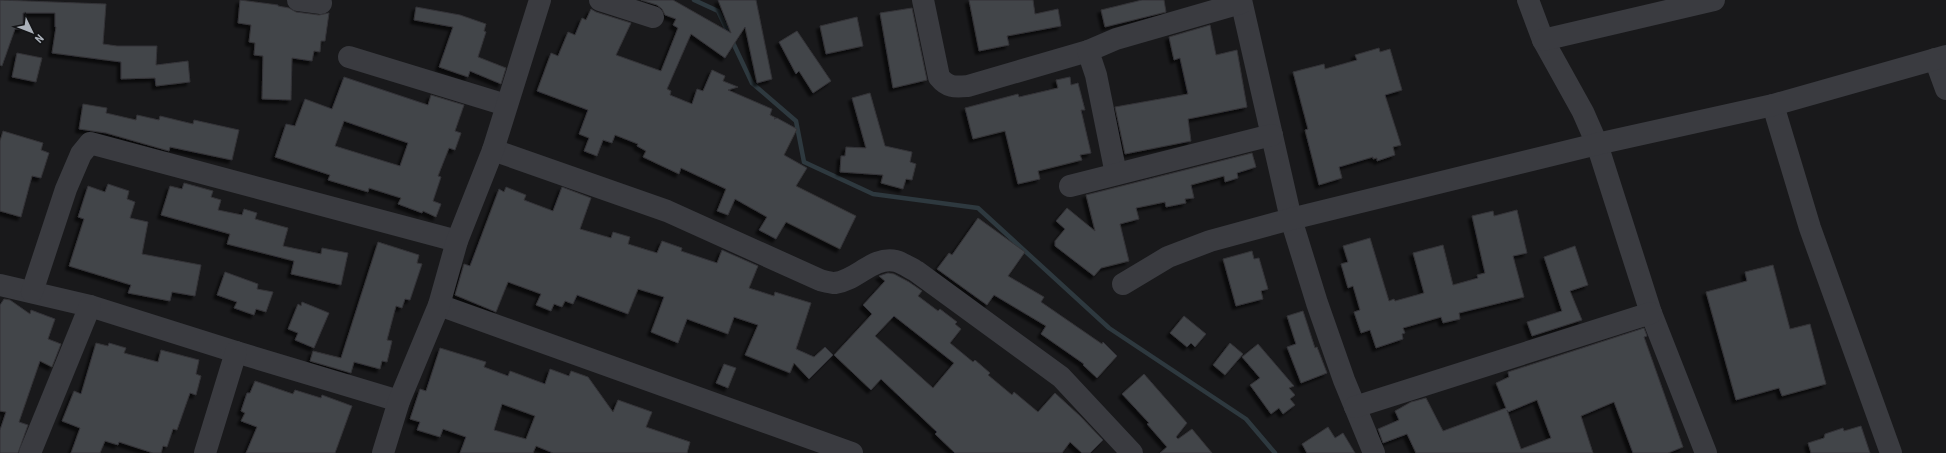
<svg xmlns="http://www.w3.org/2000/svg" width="1946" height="453" font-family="'Roboto Condensed',sans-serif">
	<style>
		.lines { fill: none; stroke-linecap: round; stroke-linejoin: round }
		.stream { stroke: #2e393f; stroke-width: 4.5 }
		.building { fill: #434448; stroke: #333337; fill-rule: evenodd; filter: url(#shadow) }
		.minor { stroke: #3a3b40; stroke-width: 22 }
	</style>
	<defs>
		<filter id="shadow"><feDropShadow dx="-3.5" dy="3.5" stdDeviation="1" flood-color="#0009"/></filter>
	</defs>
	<rect width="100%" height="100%" fill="#19191b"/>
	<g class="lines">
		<!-- stream -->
		<path class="stream" d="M694,0L718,11L752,83L796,121L804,162L873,194L978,208L1109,328L1246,419L1275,453"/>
	</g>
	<!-- building -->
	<g class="building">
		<path d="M0,0L106,4L103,44L117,46H157L156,65L188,61L190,82L156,86L155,78L121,79V62L52,53L56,27H55V13H23V29H15L2,66L0,65Z"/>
		<path d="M240,0L278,5V6L289,8L296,12L319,15L329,13L325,41H321L320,52L314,51L312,61L292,58L291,100L262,99L263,56L254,55L255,43L249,42L251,25L238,23Z"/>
		<path d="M641,0H673L731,33L718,0H756L772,79L757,83L745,27L725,58L691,34L667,89L671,91L670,95L692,104L697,89L703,91L712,70L725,76L723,81L738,87L728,90L772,109L770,115L776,118L774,119L777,118L797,129L784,155L807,168L796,186L856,216L840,249L786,222L776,239L759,230L767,217L735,199L728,215L717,211L726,189L681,168L679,174L643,157L646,151L637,146L638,144L615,135L612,143L603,140L597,156L584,151L589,138L579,134L588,110L537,91L551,53L558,56L568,32L575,35L582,18L586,20L591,9L596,12L631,23L616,55L661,71L678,28L673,25L676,19L665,15L662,9L657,5Z"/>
		<path d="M969,0H1033L1035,14L1058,9L1061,26L1007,36L1009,45L979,51Z"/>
		<path d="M1142,0H1164L1166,12L1105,27L1101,10Z"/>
		<path d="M416,7L460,15L486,24L484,31L486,32L478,57L506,68L501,84L470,71L468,77L439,67L453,27L414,20Z"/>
		<path d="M912,8L927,80L893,88L880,13Z"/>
		<path d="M857,17L863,46L826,54L820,26Z"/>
		<path d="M1210,25L1216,55L1237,50L1247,107L1188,119L1191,141L1125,154L1115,107L1188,94L1180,58L1174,60L1169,37Z"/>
		<path d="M797,31L831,81L813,93L799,71L796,74L779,42Z"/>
		<path d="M1379,48L1380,52L1390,49L1402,90L1385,95L1401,145L1393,147L1395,155L1377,161V158L1373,159V157L1339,167L1342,178L1319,185L1305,130L1308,129L1293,72L1324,64L1325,69L1357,60L1355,55Z"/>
		<path d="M17,53L42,58L36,82L12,77Z"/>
		<path d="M344,77L428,105L431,95L464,105L455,131L461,133L455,150L449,148L438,176L441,177L433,201L441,204L436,217L423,211L422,213L398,204L401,198L369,188L368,192L328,180L330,175L275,157L286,124L295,126L305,99L332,109ZM344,121L408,143L400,166L335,146Z"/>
		<path d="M1070,77L1071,85L1078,83L1085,110H1081L1091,153L1080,155L1082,160L1038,171L1040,179L1018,184L1005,131L973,139L965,108L1018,94L1019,97L1058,88L1056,80Z"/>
		<path d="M870,93L885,146L912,152L910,162L916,164L912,180L906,179L903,189L881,183L883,175L840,172L841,156H845L846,147L866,148L852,98Z"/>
		<path d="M83,104L107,108L106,113L136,120L137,115L159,120L160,116L193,124L194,120L239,130L232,160L170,147L169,151L106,133L79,129Z"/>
		<path d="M3,131L43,143L41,150L49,153L41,178L32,176L21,217L0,211V141Z"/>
		<path d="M1252,153L1256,167L1237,173L1238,178L1225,182L1224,176L1191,185L1194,198L1185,199L1186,203L1166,207L1165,202L1136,208L1139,219L1120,224L1129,261L1101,268L1094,276L1055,246V241L1065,229L1056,221L1067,208L1095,231L1086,195Z"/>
		<path d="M184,183L213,191L211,197L221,200L218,210L242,215L244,209L257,213L255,219L288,228L283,246L321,254L322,248L348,253L341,285L291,274L294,261L227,244L230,234L161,215L170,186L182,189Z"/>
		<path d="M108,184L129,191L127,199L135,202L130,218L148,222L142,254L201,265L195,296L172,292L170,301L128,293L131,285L69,266L84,219L78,217L88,186L105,192Z"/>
		<path d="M506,187L526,195L524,200L553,211L562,187L591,198L580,229L611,238L613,232L630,237L628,244L657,253L662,241L682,248L681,251L717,263L722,250L758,266L749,288L774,296L775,292L811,303L796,349L814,357L825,347L833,355L809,379L794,363L790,373L745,355L758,325L734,317L728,334L687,319L678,343L651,332L664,297L638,289L628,314L577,295L573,304L565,301L562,307L554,304L551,311L536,305L541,294L508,282L496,312L455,295L464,264L470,266L499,189L504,192Z"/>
		<path d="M1517,210L1527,253L1513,256L1524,297L1459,313L1460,319L1443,323L1441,317L1403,328L1405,333L1402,334L1403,339L1376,348L1370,330L1361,333L1354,312L1360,310L1353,286L1348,288L1341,264L1348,262L1343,246L1370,238L1389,301L1394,299L1395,301L1424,293L1413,253L1443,245L1453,285L1478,278L1477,275L1485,273L1472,216L1493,211L1494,216Z"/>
		<path d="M978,218L1025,252L1008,276L1044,297L1041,302L1102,344L1103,342L1117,356L1097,378L1083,365L1084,364L1041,334L1046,326L994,295L987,305L937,269L949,253L952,255Z"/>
		<path d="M378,242L419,255L417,263L422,264L410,300L405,299L402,308L396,306L387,340L392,341L387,362L382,361L380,369L354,362L351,373L310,361L313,351L341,358Z"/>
		<path d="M1575,246L1588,285L1570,291L1582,320L1532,336L1527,322L1562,311L1544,257Z"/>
		<path d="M1252,251L1254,259L1259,258L1268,289L1261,291L1263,299L1236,306L1223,259Z"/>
		<path d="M1773,265L1790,329L1810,324L1826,384L1782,396L1779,388L1736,400L1706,292L1747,281L1745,272Z"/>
		<path d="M225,272L258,284L257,289L273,292L266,312L256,309L254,315L234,308L237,302L217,295Z"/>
		<path d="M888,273L894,274L909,282L922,291L918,296L938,311L940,309L957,322L955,324L961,329L950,343L973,362L975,360L990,373L988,375L1012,395L1014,392L1038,412L1055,393L1080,416L1103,440L1090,453H1082L1070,442L1062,453H955L935,434L937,432L881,379L871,390L834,355L872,314L863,305L885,281L879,276ZM894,316L954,363L933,388L875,336Z"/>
		<path d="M4,299L10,300L30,314L31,310L55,319L48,339L61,344L52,367L40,361L19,422L28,425L18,453H0V430L6,412L0,411V305Z"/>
		<path d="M302,302L329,313L314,348L295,340L298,333L288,329L298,304L301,306Z"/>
		<path d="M1303,311L1315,348L1317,347L1327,373L1301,383L1287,347L1296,344L1287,316Z"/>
		<path d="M1184,316L1206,334L1195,347L1191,343L1187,347L1170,333Z"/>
		<path d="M1644,328L1647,336L1644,337L1683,447L1668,453H1633L1614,402L1581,416L1593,453H1416L1407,434L1383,443L1378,429L1399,420L1395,411L1411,402L1426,398L1443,431L1506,408L1496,383L1509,377L1508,372ZM1537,400L1551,438L1521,449L1507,410L1508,412Z"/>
		<path d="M96,343L108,346L109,343L126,348L124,353L158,362L161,350L199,360L196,374L201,376L196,395L190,393L177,430L173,429L167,447L163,446L161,453H153L119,442L118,445L105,441L100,453H71L80,428L62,421L74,391L81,394Z"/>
		<path d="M1230,343L1243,354L1225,375L1213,365Z"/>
		<path d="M1258,344L1294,386L1289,388L1295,395L1290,399L1295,405L1283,414L1279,408L1271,414L1250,385L1260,378L1242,357Z"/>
		<path d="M440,348L486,362L484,367L508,376L510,371L545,384L550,369L569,376L571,371L588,377L613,412L618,400L652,412L646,427L690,442L687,453H553L536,446L533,453H460L466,437L443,429L440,437L417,430L420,422L410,419L420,389L426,391ZM502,404L535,416L526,439L494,430Z"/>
		<path d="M724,364L736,368L728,388L716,383Z"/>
		<path d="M1144,374L1187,423L1176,437L1178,439L1192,429L1212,453H1160L1167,447L1147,424L1149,423L1122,394Z"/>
		<path d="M255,381L293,394L295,390L321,398L322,395L352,406L335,453H246L257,427L241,421L245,413L241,411L247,393H250Z"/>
		<path d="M1861,426L1870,453H1811L1808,443L1824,438L1825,434L1843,428L1844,431Z"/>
		<path d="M1328,427L1335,438L1343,433L1355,453H1307L1302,444Z"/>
	</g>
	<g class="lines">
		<!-- minor -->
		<g class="minor">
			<path d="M298,0L321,3"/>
			<path d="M600,0L653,17"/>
			<path d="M923,0L939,77C948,88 955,87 968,86L1088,51"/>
			<path d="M1241,0L1291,219L1317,303L1344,380L1374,453"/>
			<path d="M1528,0L1543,40L1583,112L1597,144L1651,313L1706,453"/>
			<path d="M1543,40L1714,0"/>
			<path d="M349,57L506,105"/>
			<path d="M1935,59L1946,89"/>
			<path d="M1773,105L1810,228L1891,453"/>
			<path d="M493,150L667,211L820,280C824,281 831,283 835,283C858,280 872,256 896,261C903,263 910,268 916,271L1061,377L1132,453"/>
			<path d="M1116,174L1096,75L1088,51L1116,39L1241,3"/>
			<path d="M1070,186L1272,135"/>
			<path d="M1123,284L1168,257L1210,241L1291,219L1597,144L1773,105L1946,56"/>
			<path d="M0,285L90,306L236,352L399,401"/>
			<path d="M32,292L66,189L81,154L90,143L457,241"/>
			<path d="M439,305L852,453"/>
			<path d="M1355,407L1651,313"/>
			<path d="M30,453L90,306"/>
			<path d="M205,453L236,352"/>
			<path d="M383,453L399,401L439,305L457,241L493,150L540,0"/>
		</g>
	</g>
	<!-- north arrow -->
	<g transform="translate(32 32) rotate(133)" stroke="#131416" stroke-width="3" paint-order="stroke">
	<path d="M0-3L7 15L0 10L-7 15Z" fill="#abb1ba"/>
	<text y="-6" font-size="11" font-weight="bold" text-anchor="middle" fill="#abb1ba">N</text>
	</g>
</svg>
